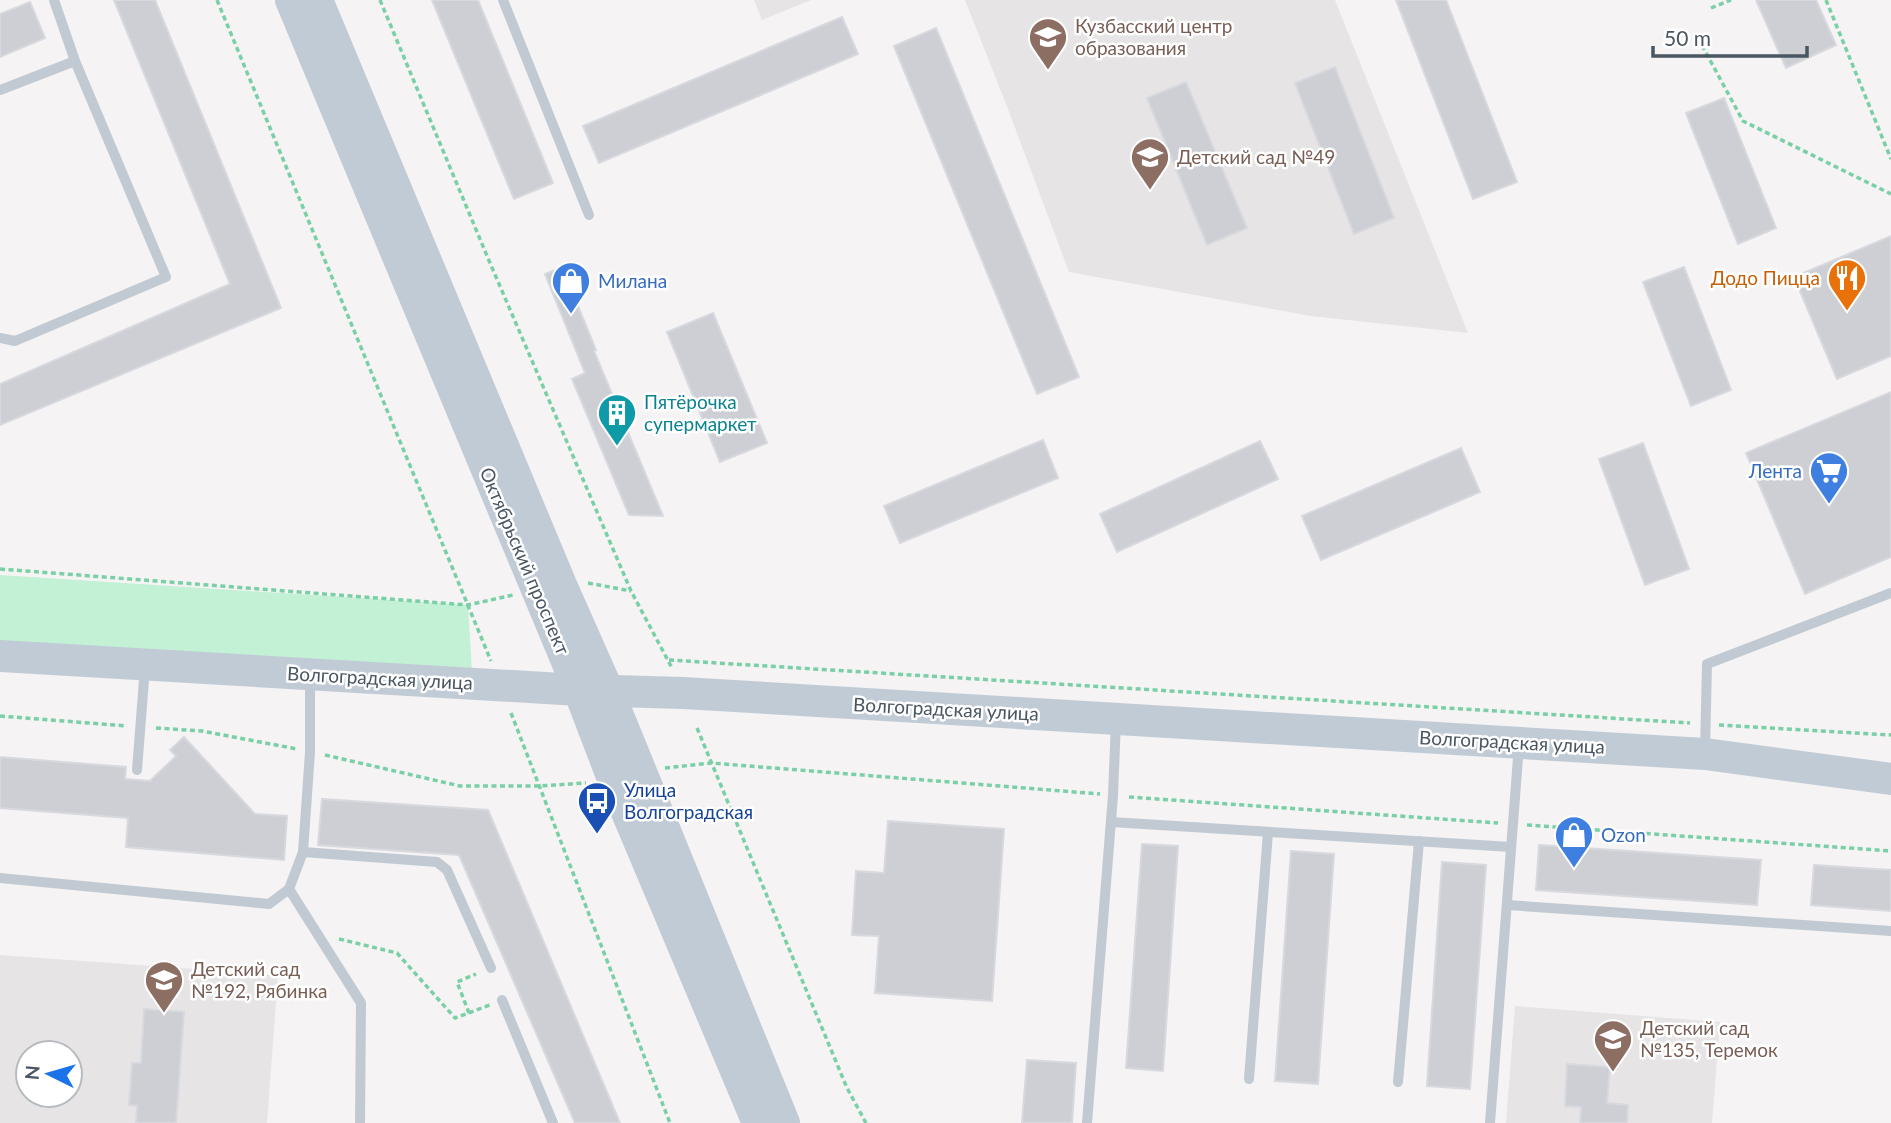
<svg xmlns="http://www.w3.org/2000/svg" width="1891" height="1123" font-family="Lato,sans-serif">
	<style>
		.education { fill: #e6e4e5; fill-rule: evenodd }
		.green { fill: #c3f1d5 }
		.building { fill: #cdcfd5; stroke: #d7d9de; stroke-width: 2 }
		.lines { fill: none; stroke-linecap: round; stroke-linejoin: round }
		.path { stroke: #7ad0a6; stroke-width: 3.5; stroke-dasharray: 5 3.5; stroke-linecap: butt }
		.service { stroke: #c1cad2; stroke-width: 10 }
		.secondary { stroke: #c1cbd6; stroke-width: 32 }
		.labels { text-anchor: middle; stroke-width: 5; stroke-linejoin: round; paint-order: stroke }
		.education-label { font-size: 19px; fill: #785e54; stroke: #fff; text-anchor: start }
		.food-label { font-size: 19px; fill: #c56008; stroke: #fff; text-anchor: end }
		.shop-label { font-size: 19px; fill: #366cbe; stroke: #fff; text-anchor: start }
		.culture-label { font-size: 19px; fill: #0d838f; stroke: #fff; text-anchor: start }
		.street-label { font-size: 19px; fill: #4a5661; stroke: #fff }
		.transit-label { font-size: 19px; fill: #164399; stroke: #fff; text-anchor: start }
	</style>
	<rect width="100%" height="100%" fill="#f5f3f3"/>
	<!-- education -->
	<g class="education">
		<path d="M754,0H811L762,20Z"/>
		<path d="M965,0H1335L1468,333L1311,316L1069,272L1008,109Z"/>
		<path d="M0,955L278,975L267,1123H0ZM28,1053H70V1095H28Z"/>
		<path d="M1515,1006L1720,1022L1712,1123H1506Z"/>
	</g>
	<!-- green -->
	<path class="green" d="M0,575L468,605L472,672L0,646Z"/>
	<!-- building -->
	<g class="building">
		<path d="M114,0H155L281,308L0,425V384L230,284Z"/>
		<path d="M432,0H478L553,183L514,199Z"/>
		<path d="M1396,0H1446L1517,182L1473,199Z"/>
		<path d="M1756,0H1816L1836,45L1786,68Z"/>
		<path d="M30,2L45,38L0,57V14Z"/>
		<path d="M842,17L858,54L599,163L583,126Z"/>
		<path d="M936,28L1079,377L1037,394L894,46Z"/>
		<path d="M1335,67L1394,218L1354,234L1295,83Z"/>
		<path d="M1186,82L1247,228L1207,245L1147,98Z"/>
		<path d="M1724,98L1776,228L1738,244L1686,113Z"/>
		<path d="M1891,236V356L1837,379L1794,277Z"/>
		<path d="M562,267L596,350L594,351L663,516L629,515L572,379L585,373L545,274Z"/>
		<path d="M1684,267L1731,390L1691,406L1643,282Z"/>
		<path d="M713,313L767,443L720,462L667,332Z"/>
		<path d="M1891,392V557L1805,594L1746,453Z"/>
		<path d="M1043,440L1058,478L900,543L884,506Z"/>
		<path d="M1260,441L1278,479L1117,552L1100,514Z"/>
		<path d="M1643,443L1689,569L1645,585L1599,459Z"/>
		<path d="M1461,448L1480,492L1321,560L1302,516Z"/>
		<path d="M184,737L255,814L287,816L284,860L126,847L128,818L0,808V757L126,767L125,779L150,781L176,756L170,750Z"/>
		<path d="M322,799L488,810L620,1123H575L459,855L318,845Z"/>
		<path d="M888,821L1004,829L992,1001L875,993L879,936L852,935L856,871L884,873Z"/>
		<path d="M1142,844L1178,846L1163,1071L1126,1068Z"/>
		<path d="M1539,845L1761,860L1757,905L1536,890Z"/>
		<path d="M1291,851L1334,854L1318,1084L1275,1081Z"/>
		<path d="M1442,862L1486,865L1470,1089L1427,1086Z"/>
		<path d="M1814,865L1891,870V911L1811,905Z"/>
		<path d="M144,1009L184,1012L176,1123H136L137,1106L129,1105L132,1063H141Z"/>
		<path d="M1027,1060L1076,1063L1072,1123H1022Z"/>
		<path d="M1567,1064L1610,1067L1607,1103L1628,1105L1627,1123H1580L1581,1107L1565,1106Z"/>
	</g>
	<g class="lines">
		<!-- path -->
		<g class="path">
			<path d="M217,0L491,661"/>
			<path d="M380,0L490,263L631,591L672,668"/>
			<path d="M1826,0L1891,159"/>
			<path d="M1711,8L1731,0"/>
			<path d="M1698,38L1743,121L1891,194"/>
			<path d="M0,569L468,605L513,595"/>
			<path d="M588,583L631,591"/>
			<path d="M669,660L1690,723"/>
			<path d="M511,713L670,1123"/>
			<path d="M0,716L127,726"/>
			<path d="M1719,725L1891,735"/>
			<path d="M156,728L202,731L297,749"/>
			<path d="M697,728L847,1088L866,1123"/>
			<path d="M325,755L460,786H539L586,783"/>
			<path d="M665,768L711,763L1100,794"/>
			<path d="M1129,797L1498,823"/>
			<path d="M1527,825L1891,851"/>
			<path d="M339,939L397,953L455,1018L490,1005"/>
			<path d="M469,1013L457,982L476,974"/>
		</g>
		<!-- service -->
		<g class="service">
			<path d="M503,0L589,215"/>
			<path d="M0,90L75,61"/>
			<path d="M0,338L15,341L166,277L75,61L54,0"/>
			<path d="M310,676V752L303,852L437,862L447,870L491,968"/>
			<path d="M1705,751L1707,664L1891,593"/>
			<path d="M137,770L145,667"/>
			<path d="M1111,822L1511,847"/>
			<path d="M0,878L269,904L289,889L361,1003L360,1123"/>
			<path d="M289,889L303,852"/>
			<path d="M1507,905L1891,931"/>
			<path d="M502,1000L553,1123"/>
			<path d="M1249,1079L1268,832"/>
			<path d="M1398,1082L1419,841"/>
			<path d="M1087,1123L1113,795L1116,721"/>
			<path d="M1490,1123L1519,745"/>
		</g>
		<!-- secondary -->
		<g class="secondary">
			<path d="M291,0L579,690L613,779L758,1123"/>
			<path d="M317,0L561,585L608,691L784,1123"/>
			<path d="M0,656L579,690L683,693L1705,754L1891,779"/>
		</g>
	</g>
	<!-- icons -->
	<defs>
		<g id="school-pin" transform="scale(2.0125)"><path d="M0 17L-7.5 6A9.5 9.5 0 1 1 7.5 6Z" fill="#8d6e63" stroke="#fff"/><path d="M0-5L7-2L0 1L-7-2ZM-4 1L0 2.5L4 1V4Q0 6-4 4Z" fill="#fff"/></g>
		<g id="restaurant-pin" transform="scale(2.0125)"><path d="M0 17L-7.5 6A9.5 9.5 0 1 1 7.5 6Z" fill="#e8710a" stroke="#fff"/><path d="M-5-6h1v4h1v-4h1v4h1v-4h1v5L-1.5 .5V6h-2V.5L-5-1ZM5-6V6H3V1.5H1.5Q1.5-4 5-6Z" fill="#fff"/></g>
		<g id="shop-pin" transform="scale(2.0125)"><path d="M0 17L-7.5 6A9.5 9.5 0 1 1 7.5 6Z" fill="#3f7fe0" stroke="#fff"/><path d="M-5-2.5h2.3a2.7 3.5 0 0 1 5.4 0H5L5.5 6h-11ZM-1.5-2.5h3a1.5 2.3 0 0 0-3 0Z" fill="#fff"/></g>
		<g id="building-pin" transform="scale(2.0125)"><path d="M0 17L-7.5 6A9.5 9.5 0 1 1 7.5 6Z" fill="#0f9aa8" stroke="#fff"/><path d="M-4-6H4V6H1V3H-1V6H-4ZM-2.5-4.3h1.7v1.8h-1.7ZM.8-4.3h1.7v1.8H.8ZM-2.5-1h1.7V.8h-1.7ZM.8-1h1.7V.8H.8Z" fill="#fff"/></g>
		<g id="supermarket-pin" transform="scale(2.0125)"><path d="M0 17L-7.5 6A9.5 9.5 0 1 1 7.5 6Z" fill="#3f7fe0" stroke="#fff"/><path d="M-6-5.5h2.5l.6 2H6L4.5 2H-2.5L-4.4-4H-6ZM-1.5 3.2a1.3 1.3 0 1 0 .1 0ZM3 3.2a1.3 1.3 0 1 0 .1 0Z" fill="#fff"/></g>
		<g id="bus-pin" transform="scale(2.0125)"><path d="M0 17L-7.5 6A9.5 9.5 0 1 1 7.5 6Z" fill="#1a4fb4" stroke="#fff"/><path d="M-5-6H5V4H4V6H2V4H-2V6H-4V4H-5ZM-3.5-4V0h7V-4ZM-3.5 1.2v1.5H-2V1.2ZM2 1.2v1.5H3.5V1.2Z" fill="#fff"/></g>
	</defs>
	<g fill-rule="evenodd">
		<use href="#school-pin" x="1048" y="37"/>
		<use href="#school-pin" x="1150" y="157"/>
		<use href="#restaurant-pin" x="1847" y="278"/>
		<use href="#shop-pin" x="571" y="281"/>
		<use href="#building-pin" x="617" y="413"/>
		<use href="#supermarket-pin" x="1829" y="471"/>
		<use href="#bus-pin" x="597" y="801"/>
		<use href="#shop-pin" x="1574" y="835"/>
		<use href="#school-pin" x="164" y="980"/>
		<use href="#school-pin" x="1613" y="1039"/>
	</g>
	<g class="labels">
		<!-- education labels -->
		<g class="education-label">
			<text x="1075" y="33">Кузбасский центр<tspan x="1075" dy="22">образования</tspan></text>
			<text x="1177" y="164">Детский сад №49</text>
			<text x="191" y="976">Детский сад<tspan x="191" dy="22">№192, Рябинка</tspan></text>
			<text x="1640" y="1035">Детский сад<tspan x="1640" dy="22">№135, Теремок</tspan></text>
		</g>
		<!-- food labels -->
		<g class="food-label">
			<text x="1820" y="285">Додо Пицца</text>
		</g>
		<!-- shop labels -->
		<g class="shop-label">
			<text x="598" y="288">Милана</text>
			<text x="1802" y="478" text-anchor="end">Лента</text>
			<text x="1601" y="842">Ozon</text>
		</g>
		<!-- culture labels -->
		<g class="culture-label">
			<text x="644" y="409">Пятёрочка<tspan x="644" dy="22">супермаркет</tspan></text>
		</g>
		<!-- street labels -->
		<g class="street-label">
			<text transform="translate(525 561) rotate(67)" y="7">Октябрьский проспект</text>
			<text transform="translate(380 678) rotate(3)" y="7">Волгоградская улица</text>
			<text transform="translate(946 709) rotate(3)" y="7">Волгоградская улица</text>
			<text transform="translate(1512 742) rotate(3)" y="7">Волгоградская улица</text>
		</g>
		<!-- transit labels -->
		<g class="transit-label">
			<text x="624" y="797">Улица<tspan x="624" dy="22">Волгоградская</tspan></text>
		</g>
	</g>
	<!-- north arrow -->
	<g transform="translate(49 1074) rotate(275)"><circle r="33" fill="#ffffff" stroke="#b7bbc0" stroke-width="2"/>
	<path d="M0-5L12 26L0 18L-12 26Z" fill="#1a73e8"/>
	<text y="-10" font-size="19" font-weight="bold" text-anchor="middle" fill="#4a5661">N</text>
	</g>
	<!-- scale -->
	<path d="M1653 46v10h154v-10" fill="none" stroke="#4a5661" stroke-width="3.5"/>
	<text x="1664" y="46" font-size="21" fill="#4a5661" stroke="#ffffff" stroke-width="5" paint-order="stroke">50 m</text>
</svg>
